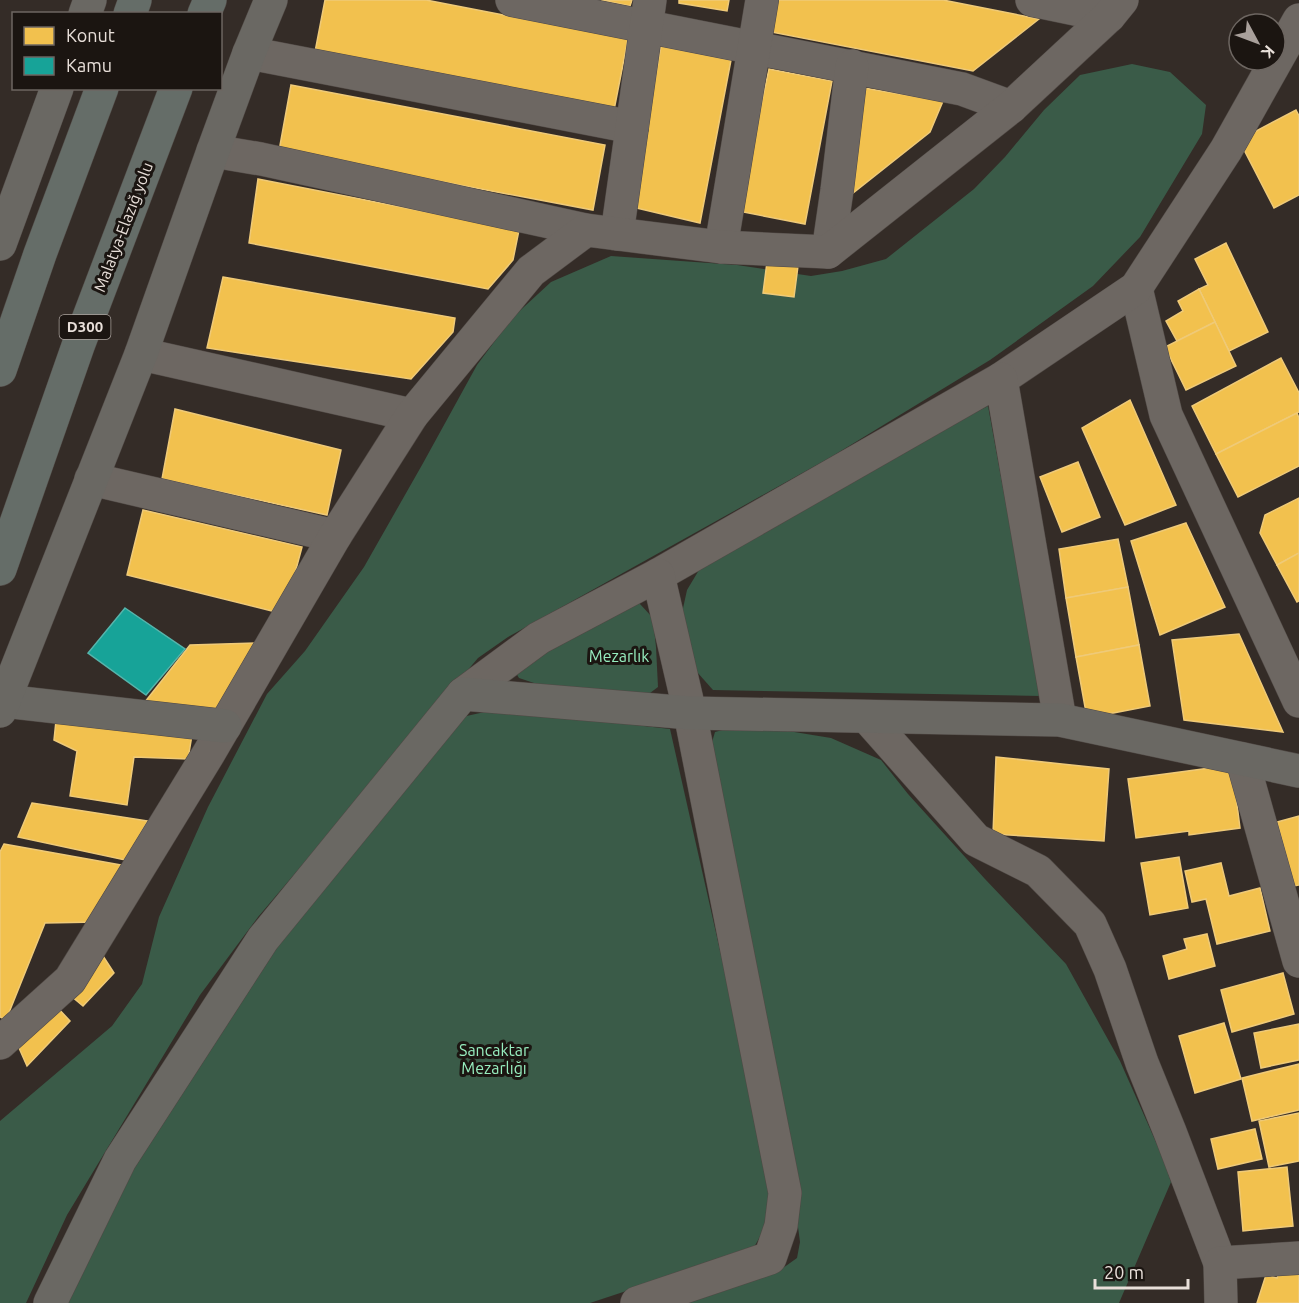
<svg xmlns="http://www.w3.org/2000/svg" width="1299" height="1303" font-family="Ubuntu,sans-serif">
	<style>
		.green { fill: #3a5b48 }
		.homes { fill: #f2c14e; stroke: #efca78; stroke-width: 1.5 }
		.public { fill: #17a398; stroke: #56b5ac; stroke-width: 1.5 }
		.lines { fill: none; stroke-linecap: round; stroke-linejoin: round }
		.street-casing { stroke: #504945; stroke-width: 34 }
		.secondary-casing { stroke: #504945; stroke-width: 34 }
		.highway-casing { stroke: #504945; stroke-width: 34 }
		.street { stroke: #6d6762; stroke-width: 33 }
		.secondary { stroke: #6a6863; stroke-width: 33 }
		.highway { stroke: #656d68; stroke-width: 33 }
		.labels { text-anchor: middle; stroke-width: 6; stroke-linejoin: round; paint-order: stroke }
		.shield { fill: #1b1511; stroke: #aaa29d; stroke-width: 1.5 }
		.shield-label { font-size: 15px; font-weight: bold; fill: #e8dfd9 }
		.street-label { font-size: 16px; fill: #e8dfd9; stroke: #1b1511 }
		.park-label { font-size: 16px; fill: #97eebf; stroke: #1b1511 }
	</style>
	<rect width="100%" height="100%" fill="#342c27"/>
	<!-- green -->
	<g class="green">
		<path d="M1132,64L1170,72L1206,105L1202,134L1140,237L1093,286L990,360L831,457L508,637L478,658L258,917L200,995L67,1215L26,1303H0V1121L112,1026L142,984L159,917L208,807L267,694L305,651L364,567L422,465L477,365L512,318L551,282L611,256L737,265L811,276L842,271L886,259L974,189L1005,157L1044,110L1080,75Z"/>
		<path d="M988,406L1041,696L713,690L697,672L682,613L687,590L699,570L911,445Z"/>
		<path d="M639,603L653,618L656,647L658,687L646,696L540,685L519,678L513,668Z"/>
		<path d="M498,709L670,729L773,1185L775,1210L753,1249L590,1303H63L130,1175L302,909L462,717Z"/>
		<path d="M745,724L831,738L881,760L908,794L985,879L1066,964L1120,1061L1163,1158L1171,1182L1119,1303H688L776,1273L797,1258L800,1242L787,1144L707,759L715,732Z"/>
	</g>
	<!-- homes -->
	<g class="homes">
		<path d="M325,0H426L628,39L614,110L315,52Z"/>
		<path d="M601,0H632L630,6Z"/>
		<path d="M679,0H729L727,11L679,3Z"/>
		<path d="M772,0H943L1039,19L973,71L766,31Z"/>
		<path d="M661,46L731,60L700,223L632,207Z"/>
		<path d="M769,69L832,81L805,224L738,211Z"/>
		<path d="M291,85L605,145L593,210L279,151Z"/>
		<path d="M864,88L943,101L930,132L853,193Z"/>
		<path d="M1296,110L1299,116V195L1274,208L1239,140Z"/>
		<path d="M258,179L519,230L513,260L488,289L249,243Z"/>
		<path d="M1226,243L1268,332L1229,351L1199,289L1208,285L1195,259Z"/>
		<path d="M767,262L798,266L794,297L763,293Z"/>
		<path d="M223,277L455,318L453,332L411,379L207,348Z"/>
		<path d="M1199,289L1215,322L1177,341L1166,321L1183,311L1178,301Z"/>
		<path d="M1215,322L1236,366L1186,390L1165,347Z"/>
		<path d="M1281,358L1299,393V412L1216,454L1192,406Z"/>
		<path d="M1130,400L1176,505L1125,525L1082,428Z"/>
		<path d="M175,409L341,450L327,515L162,479Z"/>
		<path d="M1297,413L1299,418V466L1238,497L1216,454Z"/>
		<path d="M1078,462L1100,517L1062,532L1040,477Z"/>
		<path d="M1299,498V553L1277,565L1260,533L1265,515Z"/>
		<path d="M143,510L302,547L284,614L127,575Z"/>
		<path d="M1186,523L1225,607L1160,635L1131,541Z"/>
		<path d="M1118,539L1128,587L1066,598L1059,549Z"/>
		<path d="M1299,553V601L1297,602L1277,565Z"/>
		<path d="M1128,587L1139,645L1076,657L1066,598Z"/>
		<path d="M1239,634L1283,732L1184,720L1172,640Z"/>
		<path d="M259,643L222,716L141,707L190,645Z"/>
		<path d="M1139,645L1150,706L1087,718L1076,657Z"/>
		<path d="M57,711L193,729L188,759L134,757L127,805L70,796L77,751L54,740Z"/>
		<path d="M996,757L1109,769L1104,841L993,834Z"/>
		<path d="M1232,765L1240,828L1189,835V831L1136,838L1128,779Z"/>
		<path d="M32,803L148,821L125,860L18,837Z"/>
		<path d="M1299,816V885L1294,886L1277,822Z"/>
		<path d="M4,844L127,866L97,922L45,923L6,1020L0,1017V852Z"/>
		<path d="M1179,857L1188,908L1150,915L1141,863Z"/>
		<path d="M1221,863L1229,896L1260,888L1270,931L1217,944L1206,899L1192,902L1185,871Z"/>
		<path d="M1207,934L1215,966L1169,979L1163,956L1187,949L1184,939Z"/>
		<path d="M103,956L114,973L83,1006L71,996Z"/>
		<path d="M1283,973L1294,1014L1232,1032L1221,990Z"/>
		<path d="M56,1006L70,1021L27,1066L19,1048Z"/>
		<path d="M1224,1023L1241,1079L1195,1093L1179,1036Z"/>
		<path d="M1299,1024V1060L1261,1068L1254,1033Z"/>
		<path d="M1299,1064V1110L1252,1121L1242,1078Z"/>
		<path d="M1299,1113V1161L1269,1167L1259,1121Z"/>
		<path d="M1255,1129L1262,1159L1218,1169L1211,1139Z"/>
		<path d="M1287,1167L1293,1226L1243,1231L1238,1172Z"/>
		<path d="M1282,1264L1299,1269V1303H1257L1266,1275L1277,1278Z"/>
	</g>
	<!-- public -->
	<path class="public" d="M125,608L185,649L146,695L88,653Z"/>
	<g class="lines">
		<!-- street casing -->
		<g class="street-casing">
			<g id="street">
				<path d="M512,0L962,89L1011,107"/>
				<path d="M1032,0L1109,16"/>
				<path d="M249,53L632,127"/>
				<path d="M213,151L261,159L586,230"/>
				<path d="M617,234L650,0"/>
				<path d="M721,247L762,0"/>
				<path d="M828,252L837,190L852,66"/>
				<path d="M1136,288L1166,415L1299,701"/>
				<path d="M141,354L412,415"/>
				<path d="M1001,379L1136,288L1226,150L1299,20"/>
				<path d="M91,479L335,536"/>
				<path d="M658,575L1001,379L1060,720"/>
				<path d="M463,694L539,638L658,575L690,713L785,1193L781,1226L770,1258L637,1303"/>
				<path d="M867,717L976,840L1038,871L1090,924L1110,969L1142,1063L1170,1132L1220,1263"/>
				<path d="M1242,759L1299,961"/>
				<path d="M0,1043L70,980L209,753L335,536L412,415L531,271L586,230L721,247L828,252L1011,107L1109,16L1122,0"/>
				<path d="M1221,1303L1220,1263L1299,1258"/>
			</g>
		</g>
		<!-- secondary casing -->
		<g class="secondary-casing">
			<g id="secondary">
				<path d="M85,14L90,0"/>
				<path d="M0,244L57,88"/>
				<path d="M4,701L225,726"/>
				<path d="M0,711L141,354L213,151L249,53L271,0"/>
				<path d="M50,1303L120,1160L263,939L463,694L690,713L1060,720L1299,771"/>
			</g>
		</g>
		<!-- highway casing -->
		<g class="highway-casing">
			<g id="highway">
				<path d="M130,14L135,0"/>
				<path d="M204,14L210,0"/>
				<path d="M0,370L40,254L102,88"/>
				<path d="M0,569L78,346L176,88"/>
			</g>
		</g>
		<!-- street -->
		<use href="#street" class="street"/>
		<!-- secondary -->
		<use href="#secondary" class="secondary"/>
		<!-- highway -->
		<use href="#highway" class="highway"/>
	</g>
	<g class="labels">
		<!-- shield labels -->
		<rect class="shield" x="59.5" y="315" width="51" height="24" rx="4.5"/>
		<g class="shield-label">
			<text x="85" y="332">D300</text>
		</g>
		<!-- street labels -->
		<g class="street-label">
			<text transform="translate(123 227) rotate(-69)" y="6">Malatya-Elazığ yolu</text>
		</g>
		<!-- park labels -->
		<g class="park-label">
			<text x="619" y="662">Mezarlık</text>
			<text x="494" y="1056">Sancaktar<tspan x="494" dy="18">Mezarlığı</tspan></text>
		</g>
	</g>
	<!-- legend -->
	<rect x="12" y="12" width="210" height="78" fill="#1b1511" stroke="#6d6661" stroke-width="1.5"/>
	<rect x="24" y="27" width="30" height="18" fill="#f2c14e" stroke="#6d6661" stroke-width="1.5"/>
	<text x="66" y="42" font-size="18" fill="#e8dfd9">Konut</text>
	<rect x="24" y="57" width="30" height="18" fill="#17a398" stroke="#6d6661" stroke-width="1.5"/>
	<text x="66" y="72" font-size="18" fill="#e8dfd9">Kamu</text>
	<!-- north arrow -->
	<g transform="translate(1257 42) rotate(131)"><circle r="28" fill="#1b1511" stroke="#6d6661" stroke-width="1.5"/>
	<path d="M0-4.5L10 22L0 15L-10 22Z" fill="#a9a09b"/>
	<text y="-9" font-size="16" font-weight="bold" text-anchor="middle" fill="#e8dfd9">K</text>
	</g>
	<!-- scale -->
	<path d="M1095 1279v9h93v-9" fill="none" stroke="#e8dfd9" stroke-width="3"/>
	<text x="1104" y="1279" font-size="18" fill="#e8dfd9" stroke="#1b1511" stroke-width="4.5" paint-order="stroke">20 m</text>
</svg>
